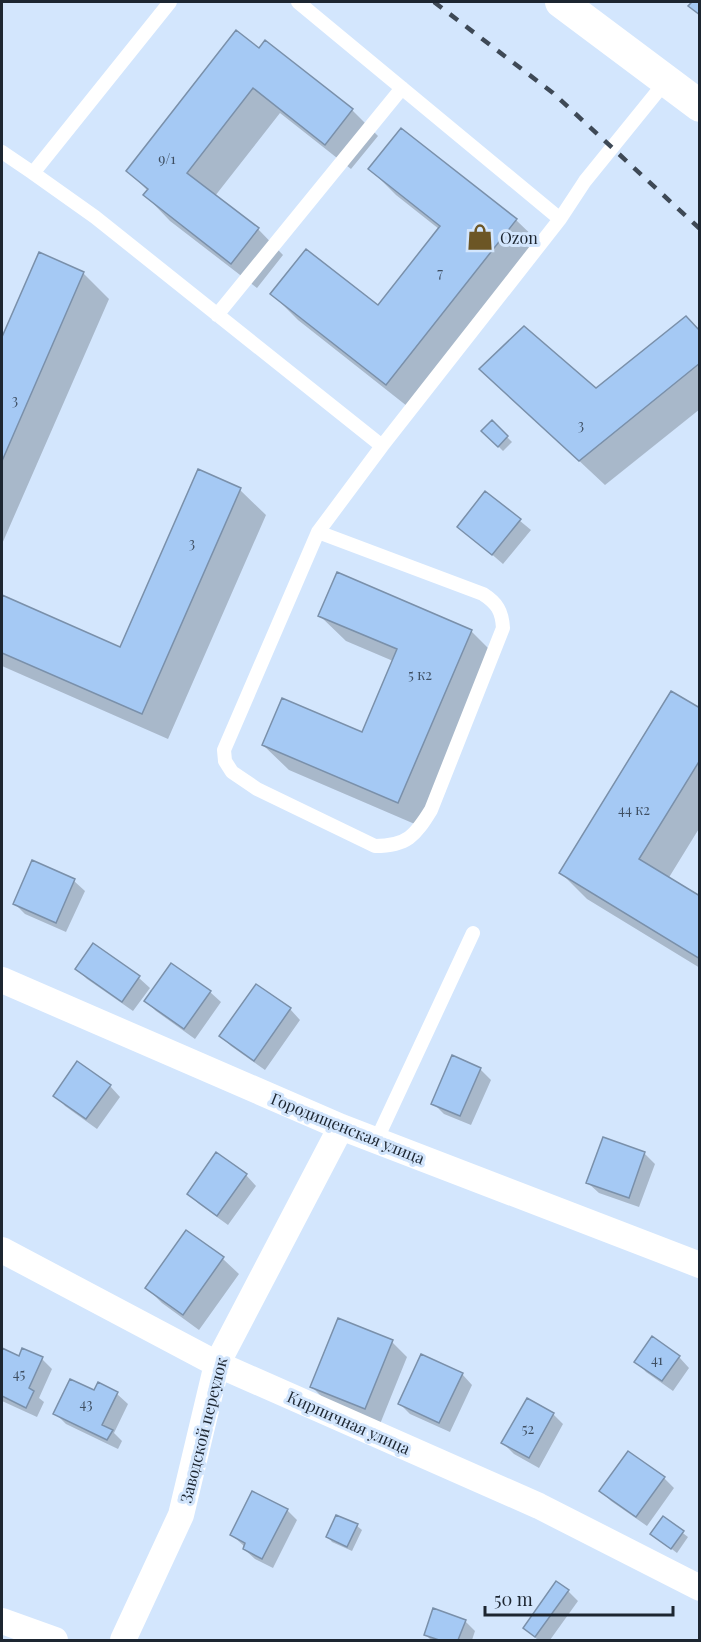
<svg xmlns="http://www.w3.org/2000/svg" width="701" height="1642" font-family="'Playfair Display',serif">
	<rect width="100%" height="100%" fill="#d3e6fd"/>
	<!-- shadow -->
	<path fill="#0003" d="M259,50L352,110L378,136L351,169L280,113L215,196L258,229L283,255L257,288L170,221L145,195L148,191L128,171Z
		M370,169L516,220L542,245L412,410L298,320L272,294L378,307L439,229L396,195Z
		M40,254L83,273L109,299L2,544V341Z
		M700,332V409L605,485L481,369L596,390Z
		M492,422L512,442L503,451L483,431Z
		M198,471L240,490L266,515L168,739L2,666V597L120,649Z
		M486,493L531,530L503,564L459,526Z
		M320,616L471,631L497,657L424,828L289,770L263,745L362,734L393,661L346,641Z
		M700,710V827L668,879L700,898V968L587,899L561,873Z
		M33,862L74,881L85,891L66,932L25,914L15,904Z
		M94,945L139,978L150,988L133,1011L87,979L77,969Z
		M172,965L210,992L221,1002L195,1039L156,1011L146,1001Z
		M290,1009L300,1020L265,1070L231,1046L221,1036Z
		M480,1069L491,1080L471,1125L444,1114L433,1103Z
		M110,1086L120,1097L97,1129L65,1106L55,1095Z
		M644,1153L655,1164L639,1207L599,1193L588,1183Z
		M246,1175L256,1186L228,1225L199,1204L189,1194Z
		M186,1232L223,1259L239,1274L199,1330L162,1303L147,1288Z
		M392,1342L407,1357L380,1424L327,1402L311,1386Z
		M2,1350L20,1358L42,1359L52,1369L39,1398L44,1402L37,1417L2,1401Z
		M679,1357L689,1368L673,1391L646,1372L636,1361Z
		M462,1374L472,1385L450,1432L410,1414L400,1404Z
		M94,1392L117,1394L128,1404L114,1433L122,1441L118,1449L66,1424L55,1413Z
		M553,1414L563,1424L539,1468L514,1454L503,1443Z
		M664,1478L674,1488L647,1526L611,1501L601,1491Z
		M287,1510L297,1520L273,1568L255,1559L244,1549L245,1547L232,1535Z
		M663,1518L688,1537L677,1553L652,1534Z
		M357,1526L362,1530L352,1551L332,1542L328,1537Z
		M568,1591L578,1601L550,1640H538L524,1628Z
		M465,1621L475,1631L472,1640H431L425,1634Z"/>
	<!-- building -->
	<path fill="#a5c9f4" stroke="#7a90aa" stroke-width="1.5" d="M692,2H700V15L688,6Z
		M236,30L259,48L265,40L353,109L325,145L253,88L187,173L259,228L231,264L143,195L148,189L126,171Z
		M401,128L517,219L386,385L270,294L306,249L378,305L440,226L368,169Z
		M39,252L84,272L2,461V337Z
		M686,316L700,331V363L579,461L479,369L524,326L596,388Z
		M492,420L508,436L498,447L481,431Z
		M198,469L241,488L142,714L2,653V595L120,647Z
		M485,491L521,519L492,555L457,527Z
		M337,572L472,630L398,803L262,745L282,698L362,732L397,649L318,616Z
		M671,691L700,708V760L639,859L700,896V959L559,873Z
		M32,860L75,879L56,923L13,904Z
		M93,943L140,976L122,1002L75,969Z
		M171,963L211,991L184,1029L144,1001Z
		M256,984L291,1008L254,1061L219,1036Z
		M452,1055L481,1068L460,1116L431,1104Z
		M77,1061L111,1085L86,1119L53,1096Z
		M603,1137L645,1152L629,1198L586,1183Z
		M216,1152L247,1174L217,1216L187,1194Z
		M186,1230L224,1257L183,1315L145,1288Z
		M338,1318L393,1340L365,1409L310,1387Z
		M652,1336L680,1356L662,1381L634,1362Z
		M2,1348L19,1356L22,1348L43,1357L29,1388L34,1391L26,1408L2,1396Z
		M421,1354L463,1373L439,1423L398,1404Z
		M70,1379L94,1390L98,1382L118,1392L102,1425L113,1430L107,1440L53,1414Z
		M527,1398L554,1413L529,1458L501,1443Z
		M628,1451L665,1477L636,1517L599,1491Z
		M252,1491L288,1509L262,1559L243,1549L245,1543L230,1535Z
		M336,1515L358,1524L347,1547L326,1537Z
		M663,1516L684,1531L671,1549L650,1534Z
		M556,1581L569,1590L535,1637L523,1628Z
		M433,1608L466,1620L458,1640H439L424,1635Z"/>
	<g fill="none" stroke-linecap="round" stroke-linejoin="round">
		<!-- service -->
		<path stroke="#fff" stroke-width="14" d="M170,2L33,173L95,217L382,446
			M298,2L560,219
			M2,152L33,173
			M217,315L402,88
			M318,532L224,750L225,761L232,772L257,789L375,846C407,846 415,836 431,810L503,628C502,611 497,603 483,594L318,532L382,446L560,219L585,181L666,81
			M376,1141L473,933"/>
		<!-- minor -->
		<path stroke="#fff" stroke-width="26" d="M2,980L341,1127L700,1265
			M2,1250L217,1364L539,1506L700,1588
			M2,1621L55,1640
			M123,1640L181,1515L217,1364L341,1127"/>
		<!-- tertiary -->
		<path stroke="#fff" stroke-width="32" d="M561,2L700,106"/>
		<!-- rail -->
		<path stroke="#3e4956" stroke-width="4.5" stroke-dasharray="10 10" stroke-linecap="butt" d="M434,2L553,93L700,229"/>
	</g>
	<!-- icons -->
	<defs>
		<symbol id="shop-bare" viewBox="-9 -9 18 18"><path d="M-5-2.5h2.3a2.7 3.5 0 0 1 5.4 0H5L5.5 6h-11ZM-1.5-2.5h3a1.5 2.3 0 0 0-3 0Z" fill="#6c5625" stroke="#d3e6fd" stroke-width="2.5" paint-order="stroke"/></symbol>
	</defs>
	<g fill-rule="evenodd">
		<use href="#shop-bare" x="461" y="218" width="38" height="38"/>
	</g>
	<g text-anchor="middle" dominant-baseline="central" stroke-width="6" stroke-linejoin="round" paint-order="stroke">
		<!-- number labels -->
		<g font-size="14" fill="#3f4f62">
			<text x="167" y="158">9/1</text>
			<text x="440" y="272">7</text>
			<text x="15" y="399">3</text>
			<text x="581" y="424">3</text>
			<text x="192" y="542">3</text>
			<text x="420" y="674">5 к2</text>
			<text x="634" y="809">44 к2</text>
			<text x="657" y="1359">41</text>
			<text x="19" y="1373">45</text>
			<text x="86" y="1403">43</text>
			<text x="528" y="1428">52</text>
		</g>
		<!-- poi labels -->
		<g font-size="16" fill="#1d2631" stroke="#d3e6fd" text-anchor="start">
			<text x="500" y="237">Ozon</text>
		</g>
		<!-- street labels -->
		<g font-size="16" fill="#1d2631" stroke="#d3e6fd">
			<text transform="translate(348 1128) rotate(22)">Городищенская улица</text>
			<text transform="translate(349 1422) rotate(24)">Кирпичная улица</text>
			<text transform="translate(203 1430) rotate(-76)">Заводской переулок</text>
		</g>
	</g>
	<!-- border -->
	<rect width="701" height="1642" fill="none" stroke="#1d2631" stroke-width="6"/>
	<!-- scale -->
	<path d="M485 1606v9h188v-9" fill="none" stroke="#1d2631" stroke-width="3"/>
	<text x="494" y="1606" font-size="18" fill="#1d2631" stroke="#d3e6fd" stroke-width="4.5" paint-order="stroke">50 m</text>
</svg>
